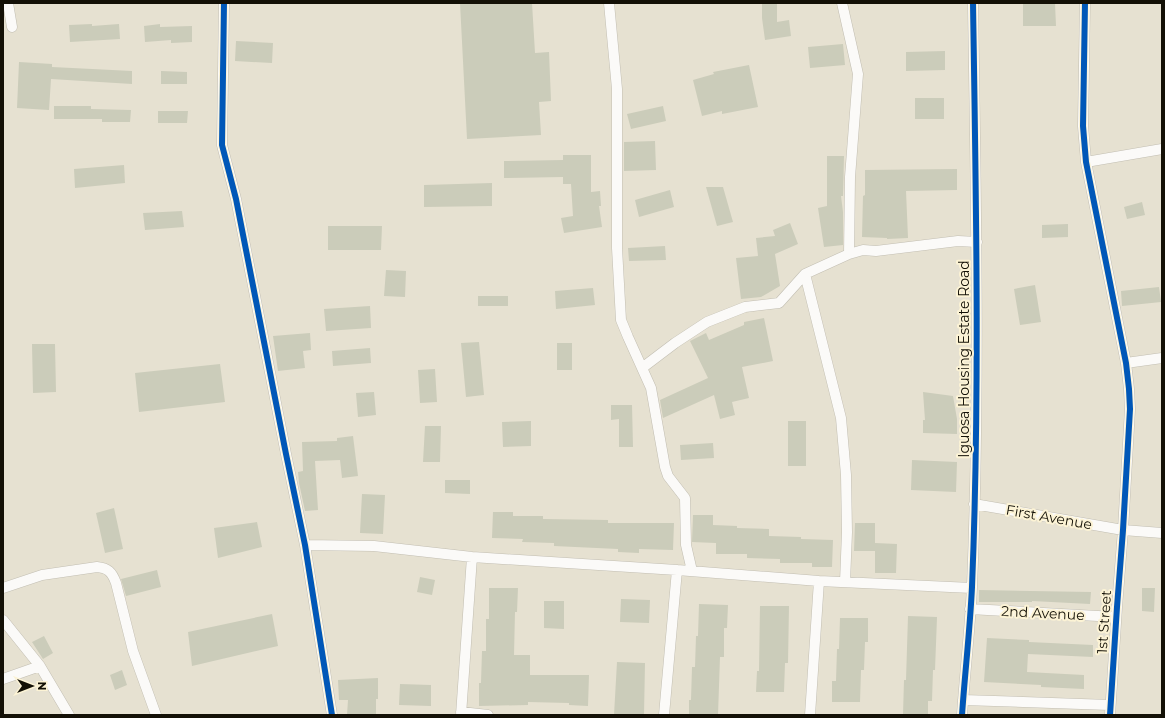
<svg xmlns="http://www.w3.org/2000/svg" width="1165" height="718" font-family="Montserrat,sans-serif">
	<rect width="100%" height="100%" fill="#e6e1d1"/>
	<!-- building -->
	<path fill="#cbccba" d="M460,3H532L535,53L549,52L551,101L539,102L541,135L467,139Z
		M762,3H777V22L789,20L791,36L765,40L762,18Z
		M1023,3H1055L1056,26H1023Z
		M92,24V26L119,24L120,39L70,42L69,25Z
		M160,24V27L192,26V42L171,43V40L145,42L144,26Z
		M236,41L273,43L272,63L235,61Z
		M843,44L845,65L810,68L808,47Z
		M945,51V70L906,71V52Z
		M19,62L52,64V67L132,71V84L51,79L49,110L17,108Z
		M749,65L758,107L722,114V111L702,116L693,80L714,74L713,72Z
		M161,71L187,72V84H161Z
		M915,98H944V119H915Z
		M54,106H91V109L131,110L130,122H102V119H54Z
		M663,106L666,121L631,129L627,114Z
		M158,111H188L187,123H158Z
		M655,141L656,170L624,171V142Z
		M563,155H591V192L600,191L601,206H599L602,227L564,233L561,218L573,216L571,184H563V177L504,178V161L563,160Z
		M827,156H844L843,196H841L843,212V245L824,247L818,208L827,206Z
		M124,165L125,183L75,188L74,169Z
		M957,169V190L906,191L908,238L887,239V238L862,237L863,196L865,195V170Z
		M492,183V206L424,207V185Z
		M706,187H723L733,222L717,226Z
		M670,190L674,207L639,217L635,200Z
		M1142,202L1145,215L1127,219L1124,207Z
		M182,211L184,227L145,230L143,213Z
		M790,223L798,244L775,254L780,286L761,297L741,299L736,258L758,256L756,238L775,236L773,230Z
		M1068,224V237L1042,238V225Z
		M328,226H382L381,250H328Z
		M665,246L666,260L629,261L628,248Z
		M386,270L406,271L405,297L384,296Z
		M1035,285L1041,322L1020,325L1014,289Z
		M1159,287L1161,302L1122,306L1121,291Z
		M593,288L595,305L556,309L555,291Z
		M478,296H508V306H478Z
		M370,306L371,328L326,331L324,309Z
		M764,318L773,361L742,367L749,398L732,402L735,415L720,419L714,395L663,418L660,400L708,378L690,341L706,333L709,340L744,325V322Z
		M310,333L311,350L303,351L305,368L278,371L273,336Z
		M479,342L484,395L466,397L461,343Z
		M557,343H572V370H557Z
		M32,344H55L56,392L33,393Z
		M370,348L371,363L333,366L332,351Z
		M220,364L225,402L139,412L135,373Z
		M435,369L437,402L420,403L418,370Z
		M374,392L376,415L358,417L356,393Z
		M923,392L953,396L957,419V434L923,433V420H925Z
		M611,405H632L633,447H619V419L611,420Z
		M531,421V446L503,447L502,422Z
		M788,421H806V466H788Z
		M425,426H441L440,462H423Z
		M353,436L358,476L342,478L340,460L315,461L318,510L305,511L299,483L298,472L303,471L302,442L337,441V438Z
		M713,443L714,458L681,460L680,445Z
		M912,460L957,462L956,492L911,490Z
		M445,480H470V494L445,493Z
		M362,494L385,495L383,534L360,533Z
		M114,508L123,549L105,553L96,513Z
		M493,512H513V516H543V519L608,520V523H674L673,550L639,549V553L618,552V549L554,546V543L522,542L523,539L492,538Z
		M693,515H713V525L737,526V528L769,529V536L801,537V539L833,540L832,567H812V563H780V559L747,558V554H716V543L692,542Z
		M257,522L262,547L218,558L214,528Z
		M855,523H875V551H854Z
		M875,543L897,544L896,573H875Z
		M157,570L161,587L126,596L121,579Z
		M420,577L435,580L432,595L417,592Z
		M489,588H518L517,612H515L514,655H530V675H589L588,706L569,705V703L528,702V705L479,706V683H481L482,651H486V619H489Z
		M1142,588H1155L1154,612L1142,611Z
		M979,590L1091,592L1090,604L1032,601V602H979Z
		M621,599L650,600L649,623L620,622Z
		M544,601H564V629L544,628Z
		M699,604L728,605L727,628H724V657H720L718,715H689V700H691L692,667H695L696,636H698Z
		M760,606H789L788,663H785L784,692H756L757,671H759Z
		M272,614L278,646L192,666L188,632Z
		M908,616L937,617L935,670H933L932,701H928V715H903L904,680H906Z
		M840,618H868V642H865L864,670H861L860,702H832V681H836L837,649H839Z
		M44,636L53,653L43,659L32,642Z
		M987,638L1029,640V642L1093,645V657L1028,654L1027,672L1084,675V689L1041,687V685L984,682Z
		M617,662L645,663L644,715H614Z
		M122,670L127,685L115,690L110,675Z
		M378,678V699H376V715H347L348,700H339L338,680Z
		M400,684L431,685V706L399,705Z"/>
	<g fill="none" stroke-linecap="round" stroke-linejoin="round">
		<defs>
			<path id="street" d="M8,3L12,27
				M224,3L222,145L236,199L286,454L305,545L332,715
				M609,3L617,89V248L621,320L628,337L651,388L665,467L668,476L685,498L686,545L692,571
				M842,3L858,74L850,177L849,254
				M1085,3L1083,126L1086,162L1126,363L1129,389L1130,409L1123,530L1117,607L1110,715
				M1086,162L1162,149
				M805,274L841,418L846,475L847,532L845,582
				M1126,363L1162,358
				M642,368L675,343L707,322L745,307L779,303L805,274L849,254L863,250L876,251L958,241L977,242
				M974,504L1123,530L1162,533
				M305,545L374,546L472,557L677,570L819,581L972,588
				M3,588L42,575L97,567C108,568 112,572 116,583L133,651L156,715
				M970,609L1116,617
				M3,620L40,666L69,715
				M3,679L40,666
				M963,700L1110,705
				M461,712L488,715
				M461,715L472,557
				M664,715L677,570
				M810,715L819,581
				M962,715C965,672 970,629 972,587C980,392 976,197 973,3"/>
		</defs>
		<!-- street casing -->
		<use href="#street" stroke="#c2beb2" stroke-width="11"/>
		<!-- street -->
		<use href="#street" stroke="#fbfaf8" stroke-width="10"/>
		<defs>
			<path id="cycleway" d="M224,3L222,145L236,199L286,454L305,545L332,715
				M1085,3L1083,126L1086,162L1126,363L1129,389L1130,409L1123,530L1117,607L1110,715
				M962,715C965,672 970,629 972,587C980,392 976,197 973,3"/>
		</defs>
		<!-- cycleway casing -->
		<use href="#cycleway" stroke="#fcf3d5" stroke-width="8"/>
		<!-- cycleway -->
		<use href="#cycleway" stroke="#0057b8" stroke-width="6"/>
	</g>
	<g text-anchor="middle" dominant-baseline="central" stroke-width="4" stroke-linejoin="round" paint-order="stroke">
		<!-- street labels -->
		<g font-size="14" fill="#131006" stroke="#fcf3d5">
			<text transform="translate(964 359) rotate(-90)">Iguosa Housing Estate Road</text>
			<text transform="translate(1049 517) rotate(10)">First Avenue</text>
			<text transform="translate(1043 613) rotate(3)">2nd Avenue</text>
			<text transform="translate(1104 622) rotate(-86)">1st Street</text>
		</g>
	</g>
	<!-- border -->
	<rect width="1165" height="718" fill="none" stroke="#131006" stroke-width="8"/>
	<!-- north arrow -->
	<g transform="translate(32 686) rotate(90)" stroke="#fcf3d5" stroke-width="3" paint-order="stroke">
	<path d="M0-3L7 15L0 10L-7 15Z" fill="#131006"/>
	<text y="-6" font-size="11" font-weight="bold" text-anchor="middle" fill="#131006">N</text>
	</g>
</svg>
